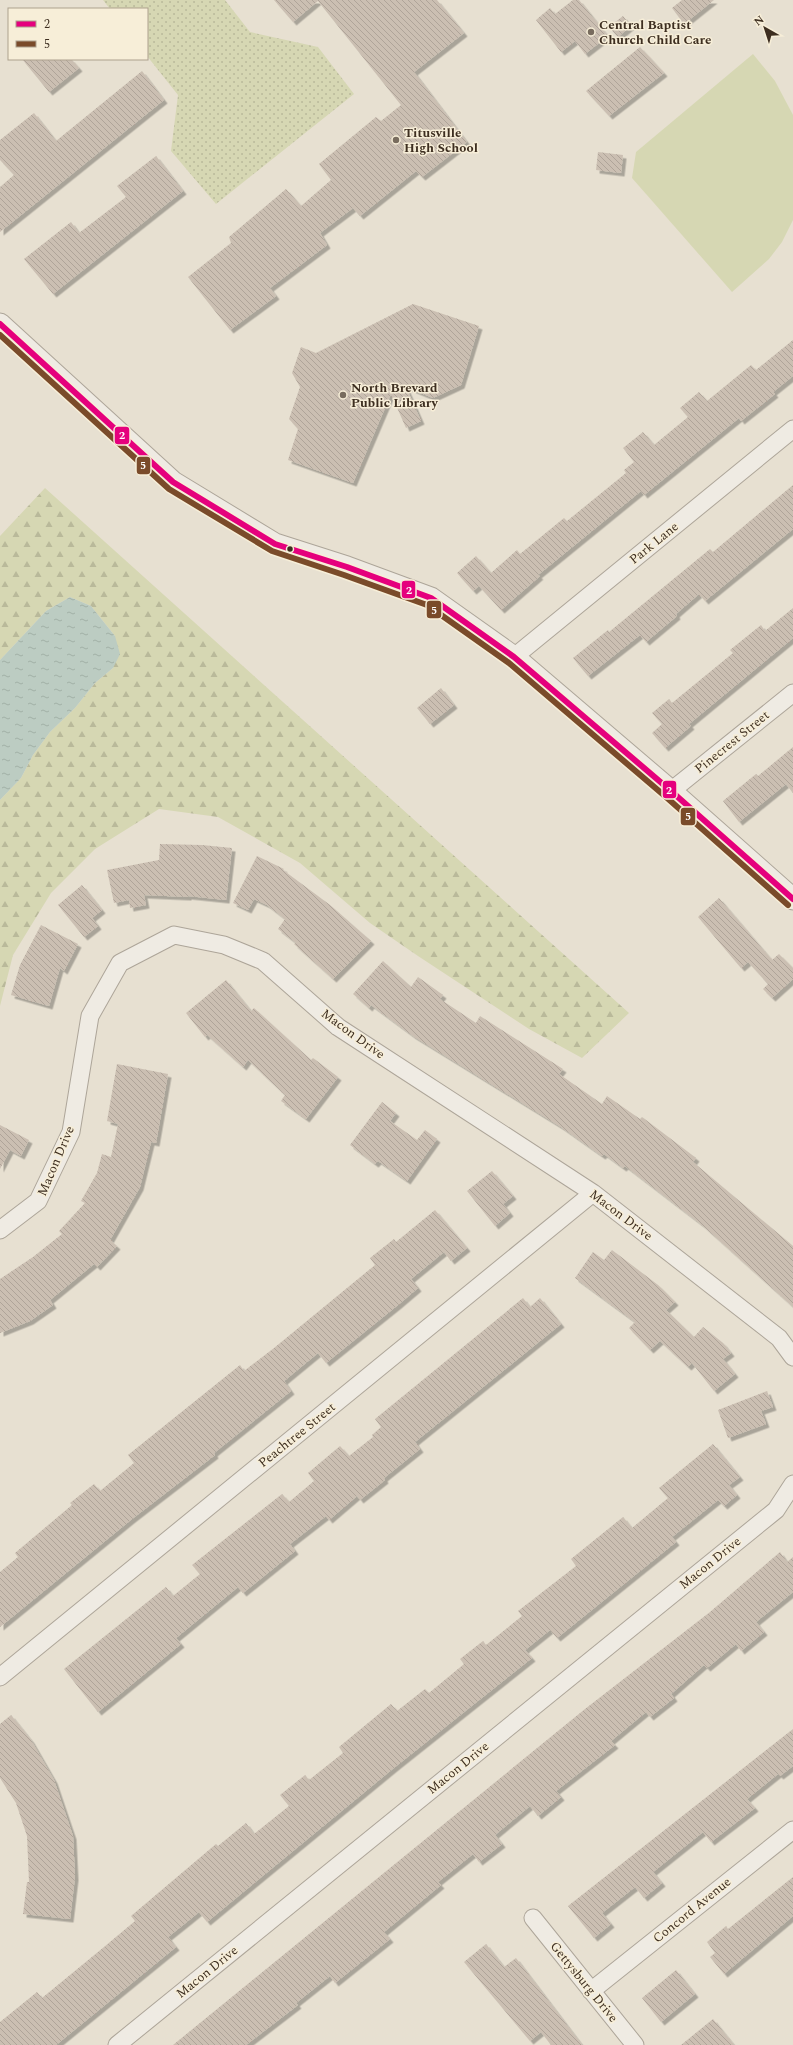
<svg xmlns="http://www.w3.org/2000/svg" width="793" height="2045" font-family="Spectral,serif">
	<defs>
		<pattern id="grass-dots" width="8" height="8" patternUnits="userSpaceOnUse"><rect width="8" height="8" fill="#d6d7b3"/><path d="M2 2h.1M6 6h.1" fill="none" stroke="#b9b99a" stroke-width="1.8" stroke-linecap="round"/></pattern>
		<pattern id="forest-firs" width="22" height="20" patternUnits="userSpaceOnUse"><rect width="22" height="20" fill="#d6d7b3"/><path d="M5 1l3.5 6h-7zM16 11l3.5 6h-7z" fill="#b9b99a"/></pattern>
		<pattern id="water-ripples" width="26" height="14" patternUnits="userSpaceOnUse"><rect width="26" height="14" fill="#bcccc2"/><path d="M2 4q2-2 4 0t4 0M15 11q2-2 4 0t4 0" fill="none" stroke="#a2b0a6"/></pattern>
		<pattern id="building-back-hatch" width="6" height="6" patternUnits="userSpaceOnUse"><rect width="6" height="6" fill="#cbbfb2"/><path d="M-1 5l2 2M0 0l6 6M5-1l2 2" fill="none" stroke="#afa499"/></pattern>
		<filter id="shadow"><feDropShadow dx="3.5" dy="3.5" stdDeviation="0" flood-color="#0004"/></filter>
	</defs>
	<rect width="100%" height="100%" fill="#e7e0d1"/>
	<!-- grass -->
	<path fill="url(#grass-dots)" d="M103,0H225L250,32L318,47L354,94L216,204L171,151L178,95L147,56V9H110Z"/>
	<!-- forest -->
	<path fill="url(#forest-firs)" d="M45,488L629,1013L582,1058L529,1029L418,956L370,923L300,863L218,817L159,809L95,849L51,893L13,955L0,1006V800L21,778L33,755L50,732L75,708L95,683L113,668L115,636L91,606L70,597L46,611L0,660V536Z"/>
	<!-- pitch -->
	<path fill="#d6d7b3" d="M753,54L775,81L793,115V220L782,242L769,259L732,292L632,178L636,152Z"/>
	<!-- water -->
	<path fill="url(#water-ripples)" d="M70,597L91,606L115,636L120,654L113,668L95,683L75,708L50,732L33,755L21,778L0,800V660L46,611Z"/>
	<!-- building -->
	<path fill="url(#building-back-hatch)" filter="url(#shadow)" d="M274,0H437L464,33L414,72L467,142L422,177L416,171L360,216L353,208L320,233L327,245L270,288L276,296L230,330L188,277L231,243L229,237L286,189L301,206L331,180L319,164L376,117L381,121L401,105L318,1L293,22Z
		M573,0H579L608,36L585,54L575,41L561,52L536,20L550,8L555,14Z
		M682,0H714L684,24L672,8Z
		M623,16L631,26L618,37L609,27Z
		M640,47L664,73L609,116L586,91Z
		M22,59H71L79,68L49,92Z
		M142,71L164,100L0,232V187L14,175L0,160V140L34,113L56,141Z
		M598,152L623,155L621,173L596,170Z
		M156,156L183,191L53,294L24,259L71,222L79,233L126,197L117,186Z
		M413,304L479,326L461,385L433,398L406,387L421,421L406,428L391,394L353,483L288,460L298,429L289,419L300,387L292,373L301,347L316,353Z
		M793,340V376L773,392L775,394L741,421L739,418L644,495L641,491L538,575L540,576L501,610L479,586L473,591L457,573L476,556L491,573L517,550L520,554L564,518L567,521L626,473L624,470L634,462L623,448L643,432L654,445L688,417L680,408L699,392L707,401L751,365L756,370Z
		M793,485V529L705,601L699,594L676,614L677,616L646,642L640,635L588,676L573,658L608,630L609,632L710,549L713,552Z
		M793,608V638L689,724L691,726L665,748L652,733L662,724L652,713L669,699L672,703L733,653L730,650L761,625L765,631Z
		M441,688L454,705L430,724L417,708Z
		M793,747V793L786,784L739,822L723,801L756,774L758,776Z
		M160,844L202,845L232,848L226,900L188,896V897L144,895L146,905L130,908L129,900L114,903L107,870L159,860Z
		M257,856L284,869L283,870L330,905L371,941L333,979L294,944L296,943L278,929L285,919L267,905L254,899L248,910L233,903Z
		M82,885L102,910L92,918L98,926L84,937L58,905Z
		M719,898L772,960L779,954L793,968V979L772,998L763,989L768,984L748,962L741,968L698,917Z
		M41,925L78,944L64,971L60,968L49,1006L11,995L20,965Z
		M383,961L411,987L418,977L443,995L440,999L476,1023L480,1016L563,1069L559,1074L602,1104L607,1096L640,1119L642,1117L696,1158L693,1162L793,1246V1307L702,1225L625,1166L623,1168L604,1154L602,1156L561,1127L413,1036L371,1005L369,1008L353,994Z
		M226,980L251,1011L254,1008L311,1060L313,1058L338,1077L306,1119L281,1101L285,1095L248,1060L243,1067L207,1035L205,1037L186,1013Z
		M117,1064L168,1074L156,1143L151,1142L140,1187L110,1240L117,1246L97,1267L94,1264L50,1300L53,1305L30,1321L0,1333V1279L33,1257L62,1234L59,1231L85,1203L81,1201L97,1173L102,1154L111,1157L118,1124L107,1121Z
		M382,1102L396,1113L390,1121L417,1140L425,1130L437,1139L407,1181L378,1161L375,1164L350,1145Z
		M0,1125L29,1140L21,1156L10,1150L0,1169Z
		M492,1171L513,1196L503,1204L510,1213L495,1226L467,1191Z
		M435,1210L467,1248L451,1261L444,1252L411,1279L418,1288L398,1305L326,1363L318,1353L284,1381L291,1391L214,1453L215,1455L132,1519L0,1627V1572L18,1557L15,1553L72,1505L70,1503L94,1484L100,1491L134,1463L128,1455L240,1365L244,1371L274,1348L375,1265L370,1258L394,1239L396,1242Z
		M612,1250L658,1285L675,1302L666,1310L694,1337L703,1327L723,1343L731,1353L723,1359L735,1374L714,1391L692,1363L688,1367L660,1341L650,1350L629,1328L635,1322L575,1278L593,1252L604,1260Z
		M523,1298L530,1307L540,1298L561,1324L415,1442L420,1449L384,1478L385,1480L360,1500L357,1496L329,1520L326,1516L290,1544L295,1551L243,1593L238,1587L176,1638L181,1644L98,1712L64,1669L166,1587L173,1596L200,1574L192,1565L282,1494L289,1502L314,1481L308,1473L340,1446L349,1456L373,1437L372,1435L381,1427L375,1419Z
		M767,1391L773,1407L761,1411L766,1424L728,1438L718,1410Z
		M713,1444L740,1477L729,1485L737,1495L724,1506L718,1500L672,1537L676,1542L557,1638L550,1630L525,1650L532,1658L395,1767L207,1922L199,1912L188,1921L168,1937L176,1947L56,2045H0V2022L37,1992L42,1998L104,1947L135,1921L131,1916L216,1844L218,1846L246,1823L254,1834L289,1806L280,1795L305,1775L309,1780L343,1753L339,1747L391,1704L397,1711L425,1689L429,1693L464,1664L460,1659L483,1641L486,1645L522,1616L518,1611L576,1566L571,1559L623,1517L632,1528L668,1498L659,1488Z
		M780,1552L787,1562L793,1557V1592L756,1622L764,1632L741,1651L736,1644L707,1668L704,1665L671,1694L674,1698L650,1717L646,1712L611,1741L615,1745L556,1791L561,1797L538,1816L530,1806L495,1835L502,1844L479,1862L473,1854L438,1882L441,1885L384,1932L390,1939L335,1983L330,1976L296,2003L298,2005L246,2045H173L585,1709L710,1612Z
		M11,1715L31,1740L54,1780L73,1836L75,1877L70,1919L23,1914L27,1882H29L27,1836L16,1803L0,1778V1724Z
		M793,1729V1766L780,1776L778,1774L747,1799L755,1808L711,1842L703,1832L653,1872L662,1883L644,1898L635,1887L602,1913L611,1924L594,1938L568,1906Z
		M793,1877V1916L724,1974L710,1957L715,1953L707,1942L726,1926L728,1929Z
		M486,1944L504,1967L516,1958L582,2045H551L541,2032L530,2041L464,1962Z
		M676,1970L695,1994L661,2022L642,1998Z
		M713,2019L734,2045H681Z"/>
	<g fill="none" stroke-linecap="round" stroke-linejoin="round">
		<defs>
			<path id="minor" d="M514,657L793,429
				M671,791L793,693
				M0,1230L38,1201L71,1132L90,1016L120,963L174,935L224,945L263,961L338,1027L593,1193L779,1338L793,1357
				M0,1677L593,1193
				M533,1918L635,2045
				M591,1991L793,1830
				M117,2045L776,1510L793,1484"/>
			<path id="tertiary" d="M0,324L173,482L275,544L347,567L431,598L514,657L671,791L793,899"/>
		</defs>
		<!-- minor casing -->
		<use href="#minor" stroke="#ada599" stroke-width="19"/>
		<!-- tertiary casing -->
		<use href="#tertiary" stroke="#ada599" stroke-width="23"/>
		<!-- minor -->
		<use href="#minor" stroke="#efebe3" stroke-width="17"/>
		<!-- tertiary -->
		<use href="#tertiary" stroke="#efebe3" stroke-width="21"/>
		<defs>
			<path id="bus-1" d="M0,324L173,482L275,544L347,567L431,598L514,657L671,791L793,899"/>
			<path id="bus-2" d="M0,335L169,489L272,551L344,575L427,605L509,663L666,797L788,905"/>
		</defs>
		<!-- bus-1 casing -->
		<use href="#bus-1" stroke="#f7eed8" stroke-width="9"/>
		<!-- bus-2 casing -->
		<use href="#bus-2" stroke="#f7eed8" stroke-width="9"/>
		<!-- bus-1 -->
		<use href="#bus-1" stroke="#e5007d" stroke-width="6"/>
		<!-- bus-2 -->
		<use href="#bus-2" stroke="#7a4b2a" stroke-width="6"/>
	</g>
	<!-- markers -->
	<g fill="#786c5e" stroke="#f7eed8" stroke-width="1.5">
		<circle cx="591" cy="32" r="4"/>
		<circle cx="396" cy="140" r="4"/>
		<circle cx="343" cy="395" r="4"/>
	</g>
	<circle fill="#3d2e20" stroke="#f7eed8" stroke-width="1.5" cx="290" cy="549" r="3.5"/>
	<g text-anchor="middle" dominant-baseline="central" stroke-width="3" stroke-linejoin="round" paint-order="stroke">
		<!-- poi labels -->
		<g font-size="13" font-weight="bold" fill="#3d2e20" stroke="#f7eed8" text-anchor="start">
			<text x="599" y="25">Central Baptist<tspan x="599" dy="15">Church Child Care</tspan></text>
			<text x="404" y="133">Titusville<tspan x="404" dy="15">High School</tspan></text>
			<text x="351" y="388">North Brevard<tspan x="351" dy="15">Public Library</tspan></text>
		</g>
		<!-- street labels -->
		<g font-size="13" fill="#3d2e20" stroke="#f7eed8">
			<text transform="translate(654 543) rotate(-39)">Park Lane</text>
			<text transform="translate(732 742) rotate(-39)">Pinecrest Street</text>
			<text transform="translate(353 1034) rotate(36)">Macon Drive</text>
			<text transform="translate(56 1161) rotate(-67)">Macon Drive</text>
			<text transform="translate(621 1215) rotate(37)">Macon Drive</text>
			<text transform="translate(297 1435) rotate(-39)">Peachtree Street</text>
			<text transform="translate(710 1563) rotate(-39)">Macon Drive</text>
			<text transform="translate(458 1768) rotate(-39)">Macon Drive</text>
			<text transform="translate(692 1910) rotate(-39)">Concord Avenue</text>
			<text transform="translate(207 1972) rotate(-39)">Macon Drive</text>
			<text transform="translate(584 1982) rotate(51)">Gettysburg Drive</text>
		</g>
	</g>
	<g stroke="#f7eed8" stroke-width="1.5">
		<rect x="114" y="426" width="16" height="19" rx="4" fill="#e5007d"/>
		<rect x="136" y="456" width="15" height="19" rx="4" fill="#7a4b2a"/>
		<rect x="401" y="580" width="15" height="19" rx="4" fill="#e5007d"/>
		<rect x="426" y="600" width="16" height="19" rx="4" fill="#7a4b2a"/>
		<rect x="662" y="780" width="15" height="19" rx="4" fill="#e5007d"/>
		<rect x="680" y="807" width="16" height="19" rx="4" fill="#7a4b2a"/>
	</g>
	<g font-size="11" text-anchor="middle" font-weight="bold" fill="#fff">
		<text x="122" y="439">2</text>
		<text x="143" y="469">5</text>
		<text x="409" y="594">2</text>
		<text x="434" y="614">5</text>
		<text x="669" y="794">2</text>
		<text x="688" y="820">5</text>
	</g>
	<!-- legend -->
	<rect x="8" y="8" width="140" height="52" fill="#f7eed8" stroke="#ada18e"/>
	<rect x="16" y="21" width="20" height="6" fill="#e5007d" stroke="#ada18e"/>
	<text x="44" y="28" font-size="12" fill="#3d2e20">2</text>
	<rect x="16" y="41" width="20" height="6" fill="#7a4b2a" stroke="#ada18e"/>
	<text x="44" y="48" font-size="12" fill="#3d2e20">5</text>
	<!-- north arrow -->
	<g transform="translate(765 28) rotate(321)" stroke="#f7eed8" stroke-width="3" paint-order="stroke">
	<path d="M0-3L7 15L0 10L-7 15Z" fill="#3d2e20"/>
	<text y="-6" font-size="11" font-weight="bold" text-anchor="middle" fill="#3d2e20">N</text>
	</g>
</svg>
